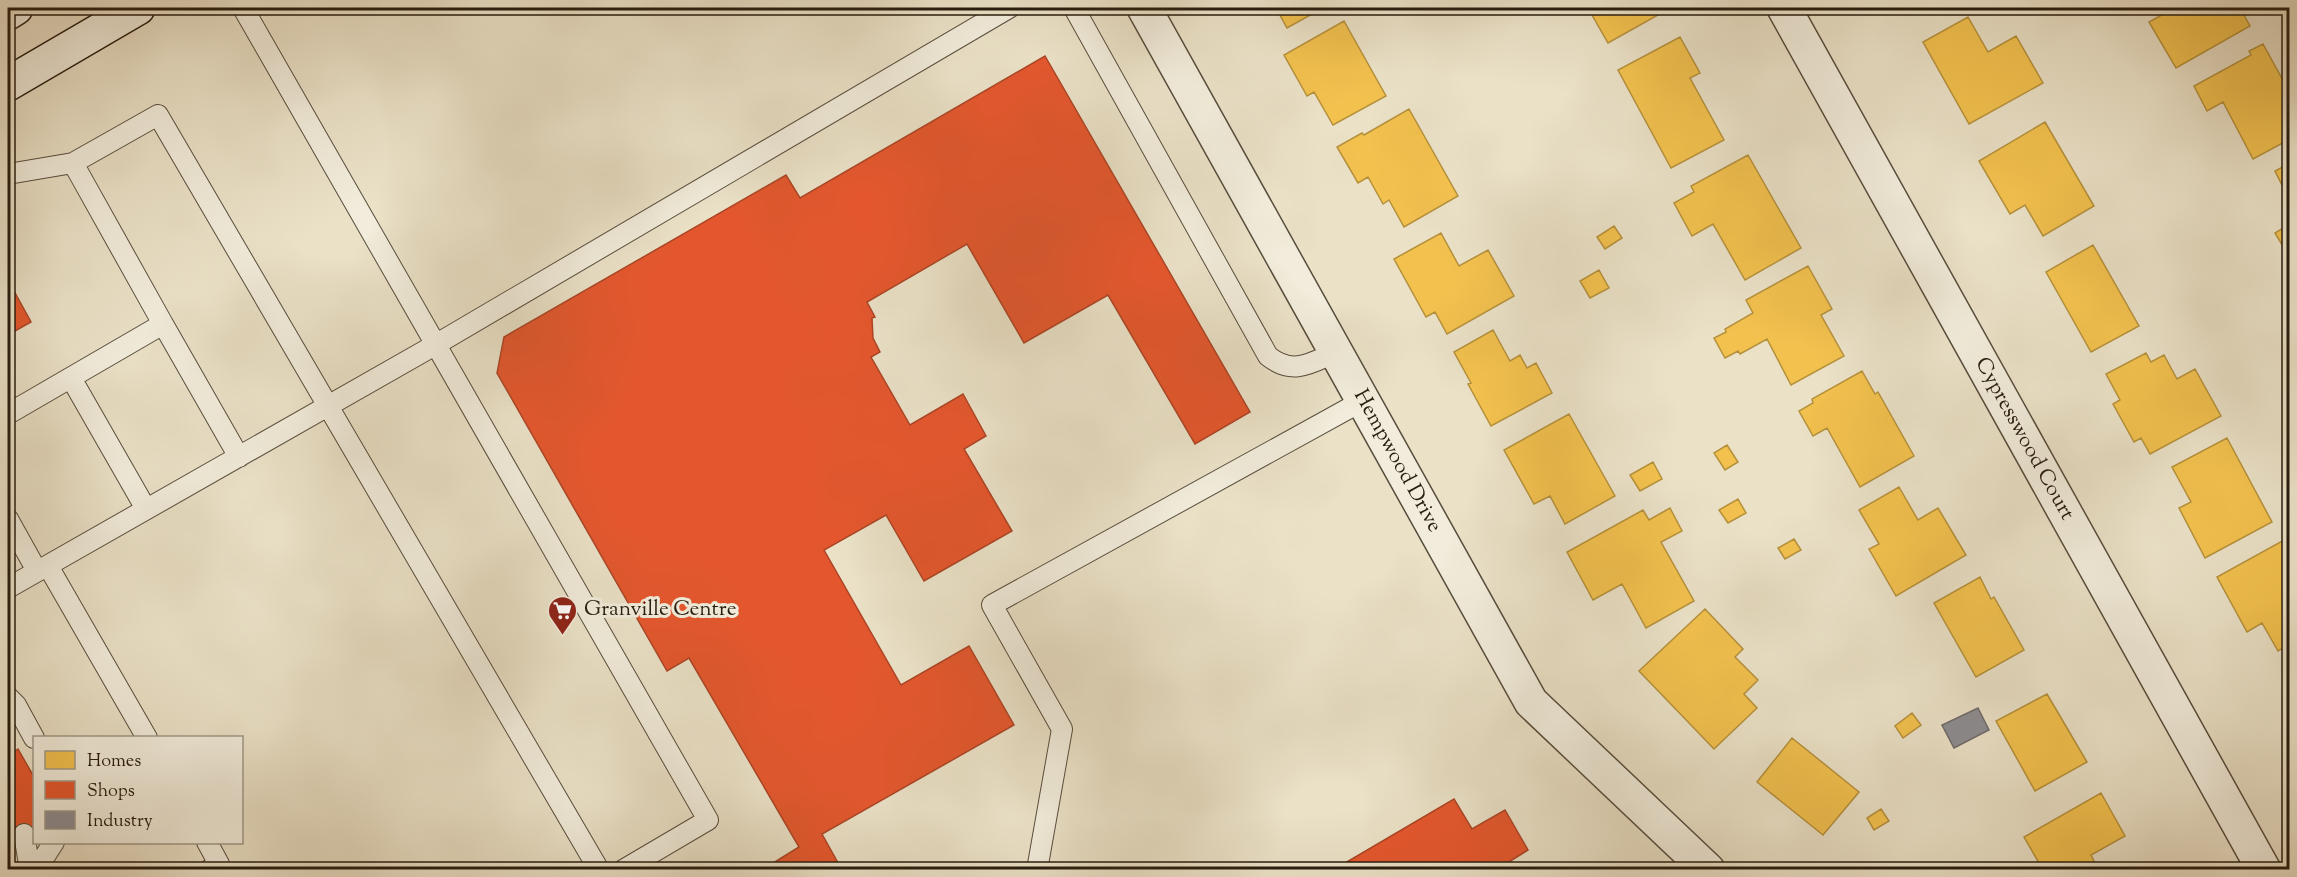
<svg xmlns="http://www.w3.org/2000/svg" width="2297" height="877" font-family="'Sorts Mill Goudy',serif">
	<rect width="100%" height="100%" fill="#eae1c7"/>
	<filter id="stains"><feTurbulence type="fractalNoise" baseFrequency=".00333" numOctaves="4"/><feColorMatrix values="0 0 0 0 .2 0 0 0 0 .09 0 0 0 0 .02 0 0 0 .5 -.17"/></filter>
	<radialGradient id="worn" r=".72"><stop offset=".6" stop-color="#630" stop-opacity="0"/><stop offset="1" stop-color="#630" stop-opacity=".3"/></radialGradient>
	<!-- homes -->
	<path fill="#f2c14e" stroke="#b5903b" stroke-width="1.5" d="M1276,8H1323L1287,28Z
		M1588,8H1654L1658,15L1608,43Z
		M2174,8H2240L2250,26L2176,68L2149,22Z
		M1968,17L1988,52L2016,36L2043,83L1969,124L1923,42Z
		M1344,21L1386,96L1333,125L1314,92L1307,96L1284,55Z
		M1680,37L1700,73L1690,78L1724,140L1671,168L1618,70Z
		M2263,44L2290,93L2284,97L2290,106V139L2253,159L2223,102L2207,111L2194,86L2251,55L2249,51Z
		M1409,109L1458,196L1404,227L1389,200L1383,204L1368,177L1358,183L1337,147L1362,133L1364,135Z
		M2045,122L2094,206L2043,236L2025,205L2010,214L1979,161Z
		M1748,155L1801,248L1745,280L1713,224L1692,236L1674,203L1694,192L1691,186Z
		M2290,163V201L2275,171Z
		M2290,224V258L2275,233Z
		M1614,226L1622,238L1605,249L1597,237Z
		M1441,233L1459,266L1488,250L1514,296L1447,334L1435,312L1426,317L1394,259Z
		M2093,245L2139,326L2091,352L2046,272Z
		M1808,266L1832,309L1821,315L1844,356L1791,385L1767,339L1740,354L1738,351L1725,358L1714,338L1726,332L1725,329L1753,313L1746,300Z
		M1599,270L1609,288L1590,298L1580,281Z
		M1493,330L1510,361L1520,355L1527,368L1536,363L1552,393L1491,426L1468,384L1471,383L1454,352Z
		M2146,353L2151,362L2164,355L2177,379L2195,369L2221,416L2150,454L2141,438L2134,442L2113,404L2120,400L2106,374Z
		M1862,371L1875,394L1878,392L1914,456L1860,487L1827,428L1813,436L1799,411L1813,403L1812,399Z
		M1569,414L1615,496L1565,524L1550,496L1534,504L1504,450Z
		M2227,438L2272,522L2205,558L2179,508L2191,502L2172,467Z
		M1727,445L1738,462L1725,470L1714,453Z
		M1653,462L1662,479L1640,491L1630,475Z
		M1899,487L1918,520L1938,508L1966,555L1896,596L1869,549L1879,544L1859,510Z
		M1738,499L1746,513L1728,523L1719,510Z
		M1670,508L1682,531L1661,542L1694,601L1646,628L1622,584L1593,600L1567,552L1643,510L1649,520Z
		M1794,539L1801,550L1785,559L1778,548Z
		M2284,540L2285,543L2290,540V644L2278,651L2262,623L2247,632L2217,577Z
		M1980,577L1991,599L1994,597L2024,650L1976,677L1934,603Z
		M1705,609L1743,649L1735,657L1758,680L1744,694L1757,708L1714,749L1639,671Z
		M2047,694L2087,762L2035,791L1996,721Z
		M1912,713L1921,725L1903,738L1895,726Z
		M1792,738L1859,792L1823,835L1757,782Z
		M2101,793L2125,836L2091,855L2094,861L2079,870H2043L2024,837Z
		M1881,809L1889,821L1874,830L1867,818Z"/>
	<!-- shops -->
	<path fill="#e4572e" stroke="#ab4525" stroke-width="1.5" d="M1045,56L1250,412L1195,444L1108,295L1024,343L967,244L867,302L875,317L872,318L873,338L880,352L871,357L910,425L963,394L986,436L964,449L1012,531L924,581L886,515L824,550L901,685L969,646L1014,725L822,834L842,870H762L799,847L689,658L667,671L497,373L504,337L786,175L800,198Z
		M8,280L31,322L8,335Z
		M18,749L34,777V828L8,844V756Z
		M1454,799L1472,829L1505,810L1528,850L1496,870H1349L1345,863Z"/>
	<!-- industry -->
	<path fill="#8d8d92" stroke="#6e6b6b" stroke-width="1.5" d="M1978,708L1989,730L1954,748L1942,725Z"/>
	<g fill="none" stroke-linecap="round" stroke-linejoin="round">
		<defs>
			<path id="lane" d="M243,8L708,820L623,870
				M1074,8L1268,356C1293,376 1311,363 1336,352
				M8,174L73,163
				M163,324L239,457
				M71,378L146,509
				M8,414L163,324L73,163L158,115L599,870
				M8,519L37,571
				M48,566L147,738
				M8,588L435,345L1009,8
				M8,697L16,705L34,738
				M24,834L30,870
				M207,842L219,864L209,870
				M36,870L54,842
				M1037,870L1062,729L992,605L1364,400"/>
			<path id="street" d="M1144,8L1531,702L1708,870
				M1784,8L2264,870"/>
			<path id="secondary" d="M8,13L16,8
				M8,84L138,8"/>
		</defs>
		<!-- lane casing -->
		<use href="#lane" stroke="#584d3d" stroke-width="22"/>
		<!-- street casing -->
		<use href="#street" stroke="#584d3d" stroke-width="36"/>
		<!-- secondary casing -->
		<use href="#secondary" stroke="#271c0f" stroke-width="36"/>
		<!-- lane -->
		<use href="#lane" stroke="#f1ecdb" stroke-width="20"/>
		<!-- street -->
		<use href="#street" stroke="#f1ecdb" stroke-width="33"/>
		<!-- secondary -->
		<use href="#secondary" stroke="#f1ecdb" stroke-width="33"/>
	</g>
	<!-- icons -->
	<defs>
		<symbol id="supermarket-pin" viewBox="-11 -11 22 30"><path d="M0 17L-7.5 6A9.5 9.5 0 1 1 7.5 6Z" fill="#8f2418" stroke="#f1ecdb"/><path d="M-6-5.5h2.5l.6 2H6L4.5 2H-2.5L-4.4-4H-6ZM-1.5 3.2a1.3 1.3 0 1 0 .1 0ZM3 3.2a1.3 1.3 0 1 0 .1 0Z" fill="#fff"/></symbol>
	</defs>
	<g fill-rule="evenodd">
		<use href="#supermarket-pin" x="546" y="594" width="33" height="45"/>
	</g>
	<g text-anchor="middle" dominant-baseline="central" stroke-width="6" stroke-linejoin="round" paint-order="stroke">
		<!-- street labels -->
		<g font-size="21" fill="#271c0f" stroke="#f1ecdb">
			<text transform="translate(2024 439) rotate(61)">Cypresswood Court</text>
			<text transform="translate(1397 461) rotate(61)">Hempwood Drive</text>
		</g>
		<!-- poi labels -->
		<g font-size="21" fill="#271c0f" stroke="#f1ecdb" text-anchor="start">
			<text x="584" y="610">Granville Centre</text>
		</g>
	</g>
	<!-- margin -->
	<rect width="2297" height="877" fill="none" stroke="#eae1c7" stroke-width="30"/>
	<rect x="9" y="9" width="2279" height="859" fill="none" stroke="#271c0f" stroke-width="3"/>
	<rect x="15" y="15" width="2267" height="847" fill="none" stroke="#271c0f" stroke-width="1.5"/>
	<!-- legend -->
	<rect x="33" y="736" width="210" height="108" fill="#f1ecdb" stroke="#a09989" stroke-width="1.5"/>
	<rect x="45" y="751" width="30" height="18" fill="#f2c14e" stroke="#a09989" stroke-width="1.5"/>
	<text x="87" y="766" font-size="18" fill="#271c0f">Homes</text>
	<rect x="45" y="781" width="30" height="18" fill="#e4572e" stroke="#a09989" stroke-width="1.5"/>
	<text x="87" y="796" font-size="18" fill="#271c0f">Shops</text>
	<rect x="45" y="811" width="30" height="18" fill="#8d8d92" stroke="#a09989" stroke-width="1.5"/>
	<text x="87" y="826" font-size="18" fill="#271c0f">Industry</text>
	<rect width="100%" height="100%" filter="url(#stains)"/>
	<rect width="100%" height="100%" fill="url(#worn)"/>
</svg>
